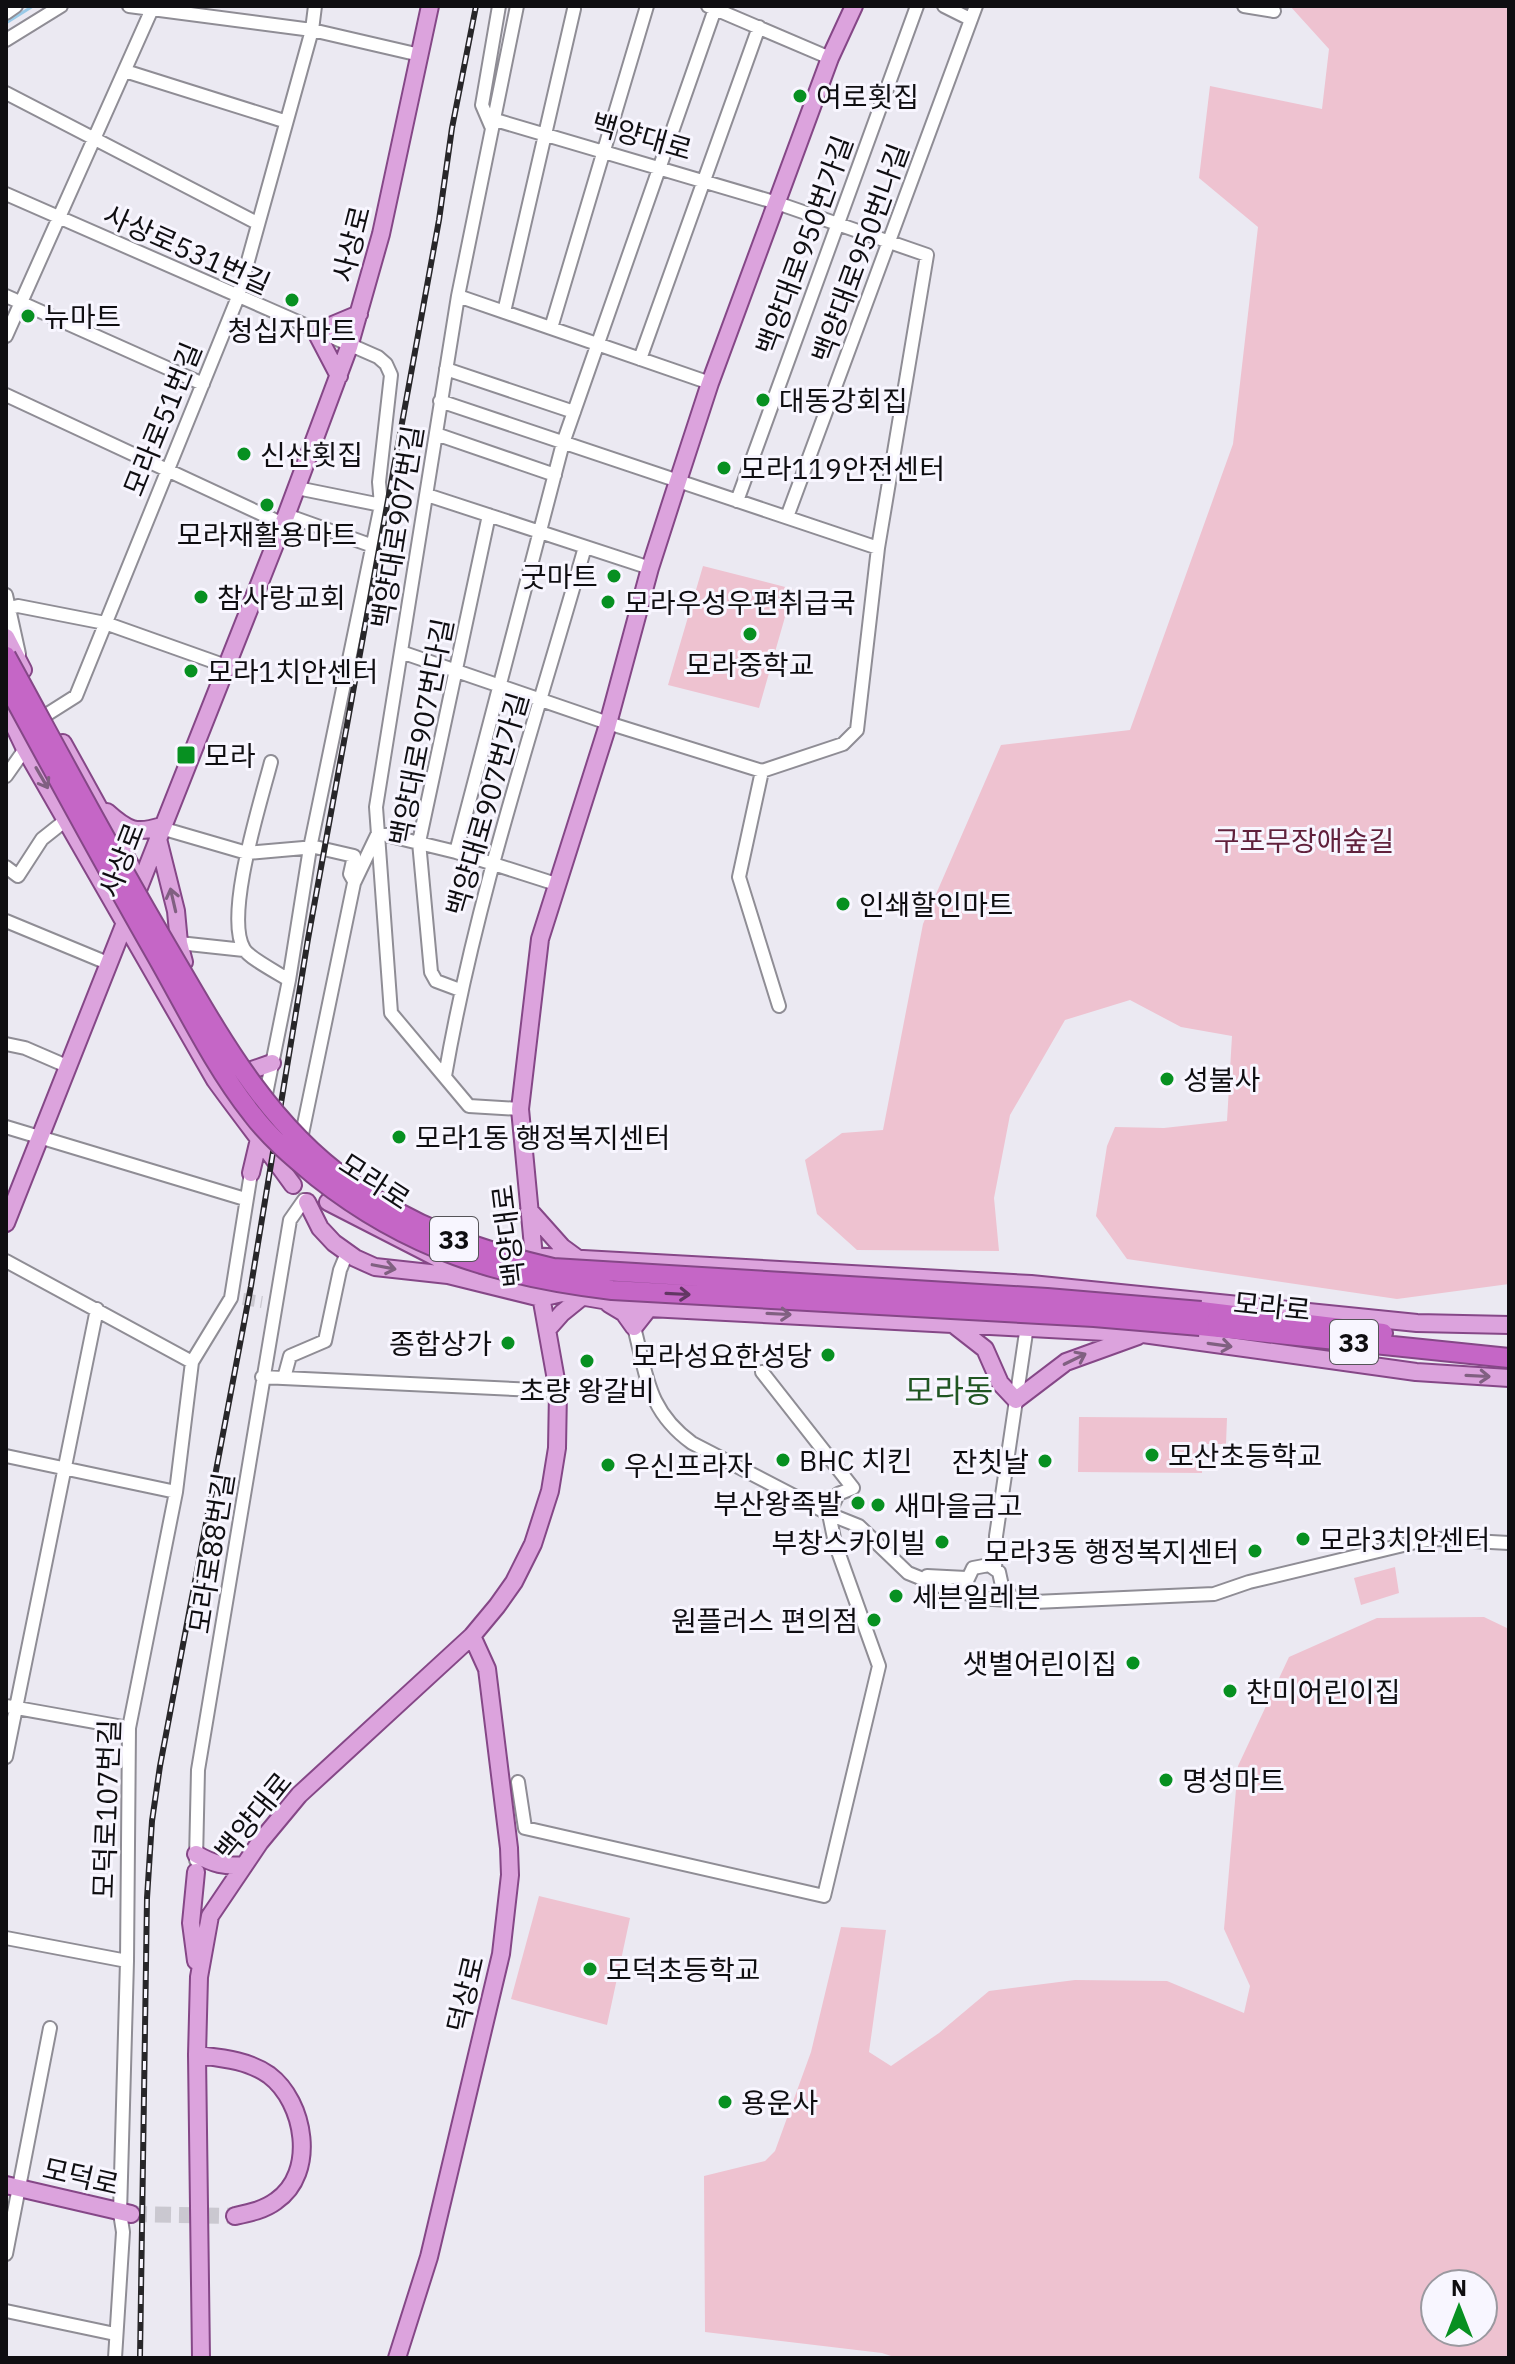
<svg xmlns="http://www.w3.org/2000/svg" width="1515" height="2364" font-family="'IBM Plex Sans','Noto Sans KR',sans-serif">
	<rect width="100%" height="100%" fill="#ebe9f2"/>
	<!-- green -->
	<path fill="#eec2d0" fill-rule="evenodd" d="M1290,6H1509V1284L1397,1299L1127,1259L1096,1216L1107,1146L1115,1127L1164,1128L1227,1121L1232,1036L1181,1027L1130,1000L1065,1020L1010,1115L994,1198L999,1251L857,1250L817,1214L805,1160L842,1133L883,1130L923,924L1001,745L1130,730L1233,444L1258,227L1199,178L1210,86L1322,109L1329,49Z
		M703,566L793,589L759,708L668,685Z
		M1079,1417L1227,1418L1226,1444H1202V1473L1078,1472Z
		M1395,1567L1399,1593L1361,1605L1354,1578Z
		M1484,1617L1509,1629V2358H897L882,2353L705,2332L704,2176L765,2161L775,2151L811,2052L841,1927L886,1930L869,2052L891,2066L939,2033L989,1991L1075,1980L1167,1981L1244,2013L1250,1986L1224,1929L1238,1766L1289,1657L1377,1618ZM1483,2284V2332H1435V2284Z
		M539,1896L630,1918L607,2025L511,1999Z"/>
	<g fill="none" stroke-linecap="round" stroke-linejoin="round">
		<!-- stream -->
		<path stroke="#99cae8" stroke-width="3" d="M6,23L33,6"/>
		<!-- minor-tunnel -->
		<path stroke="#cac8d0" stroke-width="12" stroke-dasharray="12 6" stroke-linecap="butt" d="M243,1299L262,1302"/>
		<!-- major-tunnel -->
		<path stroke="#cac8d0" stroke-width="16" stroke-dasharray="16 8" stroke-linecap="butt" d="M131,2214L235,2216"/>
		<defs>
			<path id="minor" d="M129,6L312,30L420,55
				M517,6L458,296L376,807L391,1013L469,1106L520,1109
				M708,6L830,58
				M944,6L970,19
				M1244,6L1274,11
				M6,13L16,6
				M6,40L61,6
				M125,71L284,121
				M6,93L257,223
				M491,126L482,105L499,6
				M6,194L378,357L386,364L391,375L379,482L381,505L310,848L289,980L265,1099
				M6,296L203,384
				M458,296L710,383
				M504,312L574,9
				M551,328L647,6
				M6,336L152,9
				M640,359L759,27
				M446,369L574,412
				M6,395L283,524
				M440,401L878,548
				M436,434L555,475
				M297,488L381,505
				M427,495L650,568
				M737,501L917,6
				M286,515L373,546
				M787,517L976,6
				M6,595L19,654
				M6,609L18,606L105,623L226,666
				M401,652L608,723L762,771L843,744L857,730L878,548L927,255L777,203L492,119
				M46,715L76,696L238,297L312,30L315,6
				M271,762C261,801 224,916 244,949C249,958 278,973 289,980
				M762,771L739,877L779,1006
				M6,776L25,749
				M161,828L247,853L315,847L354,856L350,874L354,881
				M456,852L563,443L715,9
				M6,867L18,876L42,839L66,820
				M6,921L110,964
				M179,943L244,950
				M460,990L436,981L431,972L419,842L489,515
				M6,1044L25,1048L69,1067
				M445,1076C476,896 535,723 585,547
				M6,1127L245,1199
				M301,1139L354,883L378,833L456,852L556,884
				M6,1261L192,1362L231,1298L251,1173
				M634,1327C647,1377 648,1411 692,1443L829,1514L859,1526L908,1573L945,1588L969,1594
				M262,1377L558,1391
				M284,1378L290,1356L325,1341L340,1270L347,1253
				M6,1456L176,1492
				M995,1569L996,1536L1028,1319
				M927,1576L966,1578
				M1002,1586L996,1597L982,1601L969,1594L966,1583L973,1568L989,1565L999,1572L1002,1586L1017,1602
				M993,1599L1034,1602L1214,1594L1249,1582L1420,1541L1436,1539L1509,1543
				M6,1706L129,1728
				M6,1757L97,1309
				M518,1782L525,1828L824,1896L879,1666L835,1543L829,1514L838,1494L853,1488L762,1372
				M196,1860L198,1770L290,1220L304,1200
				M6,1938L127,1961
				M6,2254L50,2028
				M6,2311L115,2334
				M115,2358L123,2232L120,2213L127,1961L129,1728L176,1492L192,1362"/>
			<path id="major" d="M339,376L316,332L359,314
				M6,637L23,670
				M6,709L25,749L215,1080C241,1116 268,1150 293,1185
				M63,743L131,866
				M107,812C128,831 136,834 162,826
				M158,839L176,911L179,943L184,962
				M246,1072L272,1063
				M251,1173L259,1139
				M307,1202L320,1228L334,1243L355,1258L375,1267L448,1275L541,1298L562,1293L649,1308L1143,1334L1416,1372L1509,1378
				M328,1202L447,1263L471,1271
				M529,1210L562,1247L577,1258
				M6,1223L283,524L349,347L381,234L430,6
				M529,1256L1031,1284L1417,1323L1509,1325
				M609,1304L624,1313L634,1327L649,1308
				M953,1324L985,1349L1000,1383L1016,1400L1066,1362L1138,1336
				M547,1330L562,1313L583,1296
				M196,1854C213,1864 225,1867 244,1865
				M196,1872L191,1923L196,1961
				M197,2055C221,2058 248,2060 269,2075C305,2102 317,2173 276,2201C264,2210 249,2213 235,2216
				M6,2185L131,2214
				M201,2358L197,2055L199,1977L210,1916L260,1842L299,1795L472,1636L497,1606L514,1582L533,1544L550,1491L557,1448L558,1391L534,1257L520,1109L540,939L606,731L650,568L678,481L710,383L830,58L854,6
				M397,2358L429,2257L501,1954L510,1875L509,1848L487,1669L472,1636"/>
			<path id="highway" d="M1201,1311L1383,1333
				M1200,1326L1509,1358"/>
		</defs>
		<!-- minor casing -->
		<use href="#minor" stroke="#8f8d95" stroke-width="16"/>
		<!-- major casing -->
		<use href="#major" stroke="#854787" stroke-width="20"/>
		<!-- highway casing -->
		<use href="#highway" stroke="#854787" stroke-width="22"/>
		<!-- minor -->
		<use href="#minor" stroke="#fff" stroke-width="12"/>
		<!-- major -->
		<use href="#major" stroke="#dca3dd" stroke-width="16"/>
		<!-- highway -->
		<use href="#highway" stroke="#c566c6" stroke-width="18"/>
		<defs>
			<path id="rail" d="M140,2358L147,1898L152,1821L160,1766L251,1286L308,939L439,220L452,128L476,6"/>
		</defs>
		<!-- rail casing -->
		<use href="#rail" stroke="#272629" stroke-width="6"/>
		<!-- rail -->
		<use href="#rail" stroke="#f8f6ff" stroke-width="3" stroke-dasharray="9" stroke-linecap="butt"/>
		<defs>
			<path id="highway-bridge" d="M6,656C59,753 111,852 168,948C218,1033 265,1122 348,1181C411,1227 477,1250 553,1268L1047,1298L1201,1311
				M6,683C55,773 104,864 155,953C186,1007 214,1066 252,1114C270,1138 294,1158 317,1177C408,1249 499,1277 612,1290L1094,1317L1200,1326"/>
		</defs>
		<!-- highway-bridge casing -->
		<use href="#highway-bridge" stroke="#854787" stroke-width="22" stroke-linecap="butt"/>
		<!-- highway-bridge -->
		<use href="#highway-bridge" stroke="#c566c6" stroke-width="18"/>
	</g>
	<!-- one-way arrows -->
	<defs><path id="oneway-shaft" d="M-6 0H5M1.5-3L5.5 0L1.5 3" fill="none" stroke-width="1.6" stroke-linecap="round" stroke-linejoin="round" transform="scale(2)"/></defs>
	<g stroke="#806081">
		<use href="#oneway-shaft" transform="translate(42 778) rotate(60)"/>
		<use href="#oneway-shaft" transform="translate(173 900) rotate(-103)"/>
		<use href="#oneway-shaft" transform="translate(384 1267) rotate(11)"/>
		<use href="#oneway-shaft" transform="translate(779 1314) rotate(3)"/>
		<use href="#oneway-shaft" transform="translate(1220 1345) rotate(8)"/>
		<use href="#oneway-shaft" transform="translate(1075 1359) rotate(-26)"/>
		<use href="#oneway-shaft" transform="translate(1478 1376) rotate(3)"/>
	</g>
	<use stroke="#613662" href="#oneway-shaft" transform="translate(678 1294) rotate(3)"/>
	<!-- markers -->
	<g fill="#079021" stroke="#f8f6ff" stroke-width="3">
		<circle cx="800" cy="96" r="8"/>
		<circle cx="292" cy="300" r="8"/>
		<circle cx="28" cy="316" r="8"/>
		<circle cx="763" cy="400" r="8"/>
		<circle cx="244" cy="454" r="8"/>
		<circle cx="724" cy="468" r="8"/>
		<circle cx="267" cy="505" r="8"/>
		<circle cx="614" cy="576" r="8"/>
		<circle cx="201" cy="597" r="8"/>
		<circle cx="608" cy="602" r="8"/>
		<circle cx="750" cy="634" r="8"/>
		<circle cx="191" cy="671" r="8"/>
		<rect x="176" y="745" width="20" height="20" rx="4"/>
		<circle cx="843" cy="904" r="8"/>
		<circle cx="1167" cy="1079" r="8"/>
		<circle cx="399" cy="1137" r="8"/>
		<circle cx="508" cy="1343" r="8"/>
		<circle cx="828" cy="1355" r="8"/>
		<circle cx="587" cy="1361" r="8"/>
		<circle cx="1152" cy="1455" r="8"/>
		<circle cx="783" cy="1460" r="8"/>
		<circle cx="1045" cy="1461" r="8"/>
		<circle cx="608" cy="1465" r="8"/>
		<circle cx="858" cy="1503" r="8"/>
		<circle cx="878" cy="1505" r="8"/>
		<circle cx="1303" cy="1539" r="8"/>
		<circle cx="942" cy="1542" r="8"/>
		<circle cx="1255" cy="1551" r="8"/>
		<circle cx="896" cy="1596" r="8"/>
		<circle cx="874" cy="1620" r="8"/>
		<circle cx="1133" cy="1663" r="8"/>
		<circle cx="1230" cy="1691" r="8"/>
		<circle cx="1166" cy="1780" r="8"/>
		<circle cx="590" cy="1969" r="8"/>
		<circle cx="725" cy="2102" r="8"/>
	</g>
	<g text-anchor="middle" dominant-baseline="central" stroke-width="6" stroke-linejoin="round" paint-order="stroke">
		<!-- shield labels -->
		<g fill="#f8f6ff" stroke="#555458" stroke-width="2">
			<rect x="430" y="1217" width="48" height="44" rx="6"/>
			<rect x="1330" y="1320" width="48" height="44" rx="6"/>
		</g>
		<g font-size="26" font-weight="bold" fill="#0f0e11">
			<text x="454" y="1239">33</text>
			<text x="1354" y="1342">33</text>
		</g>
		<!-- poi labels -->
		<g font-size="28" fill="#0f0e11" stroke="#f8f6ff" text-anchor="start">
			<text x="816" y="96">여로횟집</text>
			<text x="44" y="316">뉴마트</text>
			<text x="292" y="330" text-anchor="middle">청십자마트</text>
			<text x="779" y="400">대동강회집</text>
			<text x="260" y="454">신산횟집</text>
			<text x="740" y="468">모라119안전센터</text>
			<text x="267" y="534" text-anchor="middle">모라재활용마트</text>
			<text x="598" y="576" text-anchor="end">굿마트</text>
			<text x="217" y="597">참사랑교회</text>
			<text x="624" y="602">모라우성우편취급국</text>
			<text x="750" y="664" text-anchor="middle">모라중학교</text>
			<text x="207" y="671">모라1치안센터</text>
			<text x="204" y="755">모라</text>
			<text x="859" y="904">인쇄할인마트</text>
			<text x="1183" y="1079">성불사</text>
			<text x="415" y="1137">모라1동 행정복지센터</text>
			<text x="492" y="1343" text-anchor="end">종합상가</text>
			<text x="812" y="1355" text-anchor="end">모라성요한성당</text>
			<text x="587" y="1390" text-anchor="middle">초량 왕갈비</text>
			<text x="1168" y="1455">모산초등학교</text>
			<text x="799" y="1460">BHC 치킨</text>
			<text x="1029" y="1461" text-anchor="end">잔칫날</text>
			<text x="624" y="1465">우신프라자</text>
			<text x="842" y="1503" text-anchor="end">부산왕족발</text>
			<text x="894" y="1505">새마을금고</text>
			<text x="1319" y="1539">모라3치안센터</text>
			<text x="926" y="1542" text-anchor="end">부창스카이빌</text>
			<text x="1239" y="1551" text-anchor="end">모라3동 행정복지센터</text>
			<text x="912" y="1596">세븐일레븐</text>
			<text x="858" y="1620" text-anchor="end">원플러스 편의점</text>
			<text x="1117" y="1663" text-anchor="end">샛별어린이집</text>
			<text x="1246" y="1691">찬미어린이집</text>
			<text x="1182" y="1780">명성마트</text>
			<text x="606" y="1969">모덕초등학교</text>
			<text x="741" y="2102">용운사</text>
		</g>
		<!-- street labels -->
		<g font-size="28" fill="#0f0e11" stroke="#f8f6ff">
			<text transform="translate(642 136) rotate(16)">백양대로</text>
			<text transform="translate(351 244) rotate(-76)">사상로</text>
			<text transform="translate(804 245) rotate(-70)">백양대로950번가길</text>
			<text transform="translate(187 249) rotate(24)">사상로531번길</text>
			<text transform="translate(860 253) rotate(-70)">백양대로950번나길</text>
			<text transform="translate(162 419) rotate(-68)">모라로51번길</text>
			<text transform="translate(397 527) rotate(-81)">백양대로907번길</text>
			<text transform="translate(421 732) rotate(-79)">백양대로907번다길</text>
			<text transform="translate(487 804) rotate(-74)">백양대로907번가길</text>
			<text transform="translate(121 860) rotate(-69)">사상로</text>
			<text transform="translate(375 1181) rotate(33)">모라로</text>
			<text transform="translate(508 1236) rotate(-97)">백양대로</text>
			<text transform="translate(1272 1306) rotate(6)">모라로</text>
			<text transform="translate(211 1553) rotate(-81)">모라로88번길</text>
			<text transform="translate(106 1809) rotate(-88)">모덕로107번길</text>
			<text transform="translate(253 1816) rotate(-51)">백양대로</text>
			<text transform="translate(465 1994) rotate(-77)">덕상로</text>
			<text transform="translate(81 2176) rotate(13)">모덕로</text>
		</g>
		<!-- park labels -->
		<g font-size="28" fill="#61213c" stroke="#f8f6ff">
			<text x="1304" y="840">구포무장애숲길</text>
		</g>
		<!-- quarter labels -->
		<g font-size="32" fill="#205622" stroke="#f8f6ff">
			<text x="949" y="1390">모라동</text>
		</g>
	</g>
	<!-- border -->
	<rect width="1515" height="2364" fill="none" stroke="#0f0e11" stroke-width="16"/>
	<!-- north arrow -->
	<g transform="translate(1459 2308)"><circle r="38" fill="#f8f6ff" stroke="#9b99a0" stroke-width="2"/>
	<path d="M0-6L14 30L0 20L-14 30Z" fill="#079021"/>
	<text y="-12" font-size="22" font-weight="bold" text-anchor="middle" fill="#0f0e11">N</text>
	</g>
</svg>
